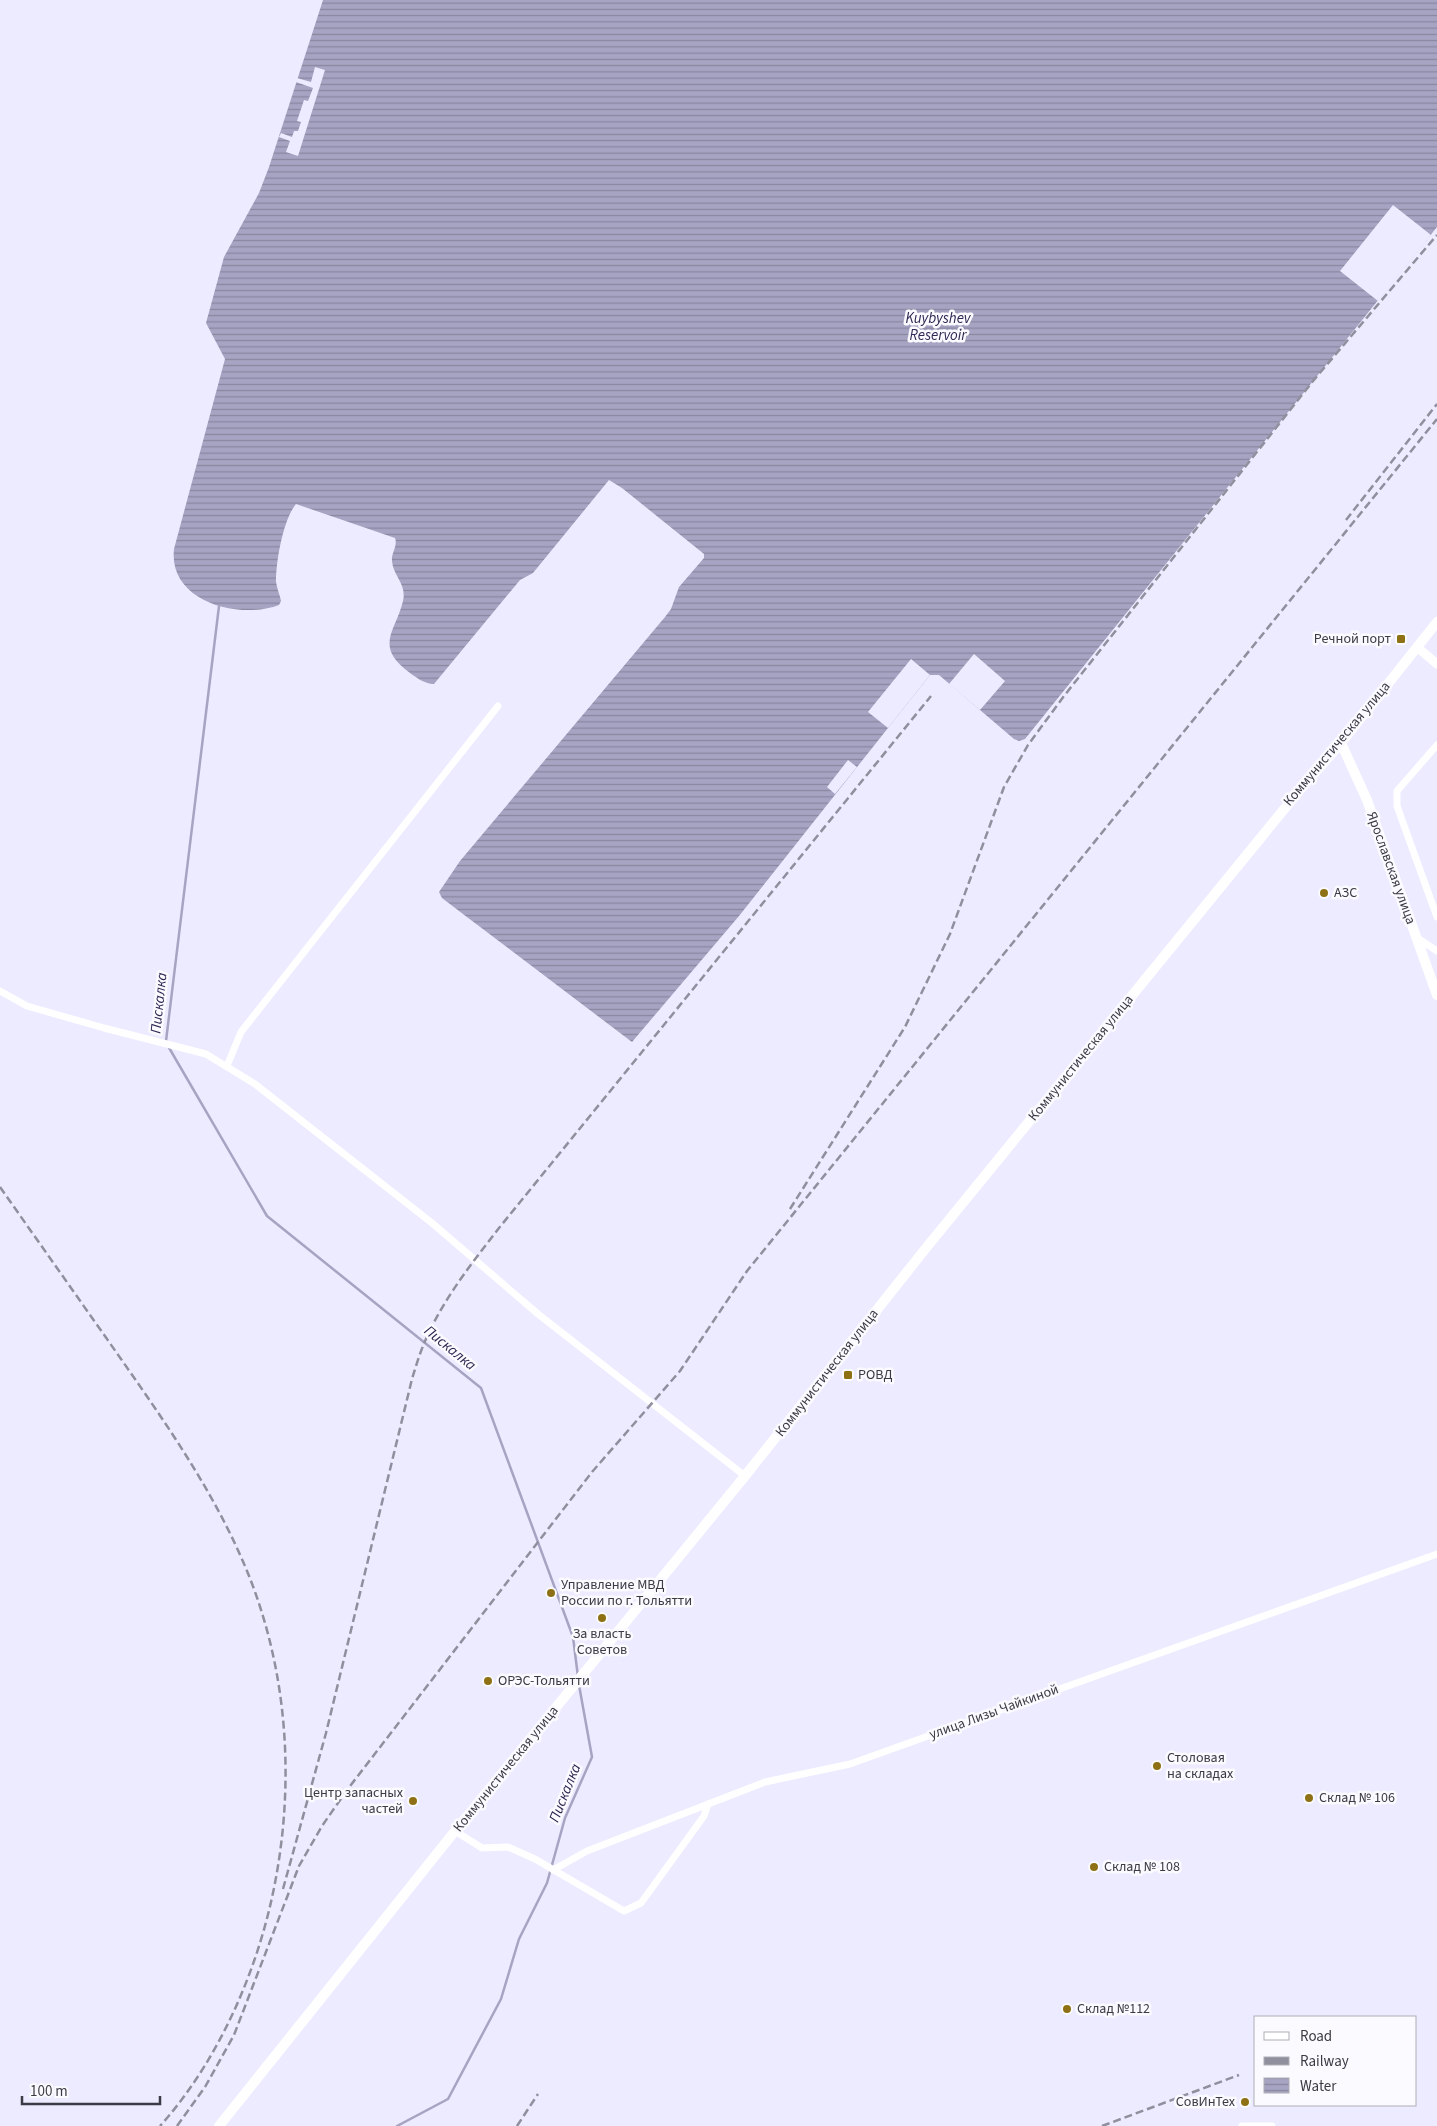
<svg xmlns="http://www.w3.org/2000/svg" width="1437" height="2126" font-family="'Source Sans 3',sans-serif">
	<defs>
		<pattern id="water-rules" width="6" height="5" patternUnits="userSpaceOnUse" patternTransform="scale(1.25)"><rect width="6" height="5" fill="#a6a4c2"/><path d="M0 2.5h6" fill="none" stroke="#88879f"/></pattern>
	</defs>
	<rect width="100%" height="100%" fill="#ecebff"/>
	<!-- water -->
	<path fill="url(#water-rules)" d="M323,0H1437V227L1025,739L1019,741L1014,739L939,675H930L739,916L632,1042L459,911L442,898L439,892L460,861L665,617L671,609L679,587L704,558V554L622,488L609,480L533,573L520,580L434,684C425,684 417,678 410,673C373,646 396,631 403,601C407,584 393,576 392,561C391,553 398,546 395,538L296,504C283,520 276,561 276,582C277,589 280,595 281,601L279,605C240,620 168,602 174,549L225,359L206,323L224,257L259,193L269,167Z"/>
	<!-- pier -->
	<path fill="#ecebff" d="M315,67L325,70L298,156L286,152L290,141L279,137L281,133L292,137L294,131H298L301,122L297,121L304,100L308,101L313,88L296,82L297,78L311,82Z
		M1393,205L1431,235L1378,301L1340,271Z
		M974,654L1005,681L980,710L949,684Z
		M911,659L930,675L888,728L868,712Z
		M848,760L857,767L835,794L827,787Z"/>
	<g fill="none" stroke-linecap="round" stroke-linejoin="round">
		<!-- stream -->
		<path stroke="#a6a4c2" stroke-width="2.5" d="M166,1041L219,606
			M168,1046L267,1216L481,1388L573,1637L578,1677
			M397,2126L448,2099L501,1999L519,1939L547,1883L565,1818L592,1757L579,1685"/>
		<!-- minor -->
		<path stroke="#fff" stroke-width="7" d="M1437,745L1397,791V806L1437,917
			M1416,937L1437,951
			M0,991L27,1006L104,1028L206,1054L255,1084L432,1223L538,1314L745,1476
			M227,1066L241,1032L498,706
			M455,1831L482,1848L508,1847L535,1859L624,1911L641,1903L704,1816L708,1804
			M553,1870L587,1851L765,1782L850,1764L1437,1554
			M1242,2126H1272"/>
		<!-- tertiary -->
		<path stroke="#fff" stroke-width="9" d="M1417,647L1437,664"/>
		<!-- secondary -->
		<path stroke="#fff" stroke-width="10" d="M1341,743L1367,800L1437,995
			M219,2126L455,1831L745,1476L926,1248L1303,786L1341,743L1437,622"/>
		<!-- rail -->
		<path stroke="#8f8f9e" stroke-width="2.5" stroke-dasharray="8 4" stroke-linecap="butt" d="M1346,520L1437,404
			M0,1187C40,1244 81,1302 121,1359C170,1429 220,1501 251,1581C290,1683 295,1796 271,1902C253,1981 215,2065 160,2126
			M790,1209L905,1027L950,934L1004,787L1028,745L1064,696L1313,381L1437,235
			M283,1889L326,1733L412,1379C416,1366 420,1352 426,1339C444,1298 472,1263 499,1228L931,696
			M177,2126L205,2087L234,2035L299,1866L322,1826L347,1790L592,1472L680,1371L747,1271L1437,419
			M517,2126L538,2094
			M1102,2126L1239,2075"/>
	</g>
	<!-- markers -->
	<g fill="#8e7115" stroke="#fafaff" stroke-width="2">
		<rect x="1396" y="634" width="10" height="10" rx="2.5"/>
		<circle cx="1324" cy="893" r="5"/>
		<rect x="843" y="1370" width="10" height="10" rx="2.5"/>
		<circle cx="551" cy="1593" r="5"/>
		<circle cx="602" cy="1618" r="5"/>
		<circle cx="488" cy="1681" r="5"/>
		<circle cx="1157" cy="1766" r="5"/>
		<circle cx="1309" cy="1798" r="5"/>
		<circle cx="413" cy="1801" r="5"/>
		<circle cx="1094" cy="1867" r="5"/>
		<circle cx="1067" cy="2009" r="5"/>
		<circle cx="1245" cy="2102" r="5"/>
	</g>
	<g text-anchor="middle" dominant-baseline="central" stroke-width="5" stroke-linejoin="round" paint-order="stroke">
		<!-- poi labels -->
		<g font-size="14" fill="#3b3b45" stroke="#fafaff" text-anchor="start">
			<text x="1391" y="639" text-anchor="end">Речной порт</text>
			<text x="1334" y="893">АЗС</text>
			<text x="858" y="1375">РОВД</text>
			<text x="561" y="1585">Управление МВД<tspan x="561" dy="16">России по г. Тольятти</tspan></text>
			<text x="602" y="1634" text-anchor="middle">За власть<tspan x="602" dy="16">Советов</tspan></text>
			<text x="498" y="1681">ОРЭС-Тольятти</text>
			<text x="1167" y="1758">Столовая<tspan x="1167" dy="16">на складах</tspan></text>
			<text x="403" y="1793" text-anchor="end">Центр запасных<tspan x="403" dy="16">частей</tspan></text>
			<text x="1319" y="1798">Склад № 106</text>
			<text x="1104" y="1867">Склад № 108</text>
			<text x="1077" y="2009">Склад №112</text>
			<text x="1235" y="2102" text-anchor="end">СовИнТех</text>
		</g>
		<!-- street labels -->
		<g font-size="14" fill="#3b3b45" stroke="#fafaff">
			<text transform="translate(1337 744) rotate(-50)">Коммунистическая улица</text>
			<text transform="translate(1391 868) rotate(70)">Ярославская улица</text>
			<text transform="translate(1081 1058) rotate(-51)">Коммунистическая улица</text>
			<text transform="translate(827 1373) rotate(-52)">Коммунистическая улица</text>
			<text transform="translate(994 1712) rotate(-20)">улица Лизы Чайкиной</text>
			<text transform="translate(506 1769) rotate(-51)">Коммунистическая улица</text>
		</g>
		<!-- water labels -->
		<g font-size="15" font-style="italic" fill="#2f2852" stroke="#fafaff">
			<text x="938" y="318">Kuybyshev<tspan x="938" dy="17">Reservoir</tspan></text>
			<text transform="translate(159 1003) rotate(-84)">Пискалка</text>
			<text transform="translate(450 1348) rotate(39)">Пискалка</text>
			<text transform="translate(565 1793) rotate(-68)">Пискалка</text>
		</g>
	</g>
	<!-- legend -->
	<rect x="1254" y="2016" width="162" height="90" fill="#fafaff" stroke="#aeaeb5"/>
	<rect x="1264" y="2032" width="25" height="8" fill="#ffffff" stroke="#aeaeb5"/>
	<text x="1300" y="2041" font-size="15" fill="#3b3b45">Road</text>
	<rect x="1264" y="2057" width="25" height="8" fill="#8f8f9e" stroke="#aeaeb5"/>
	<text x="1300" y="2066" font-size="15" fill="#3b3b45">Railway</text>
	<rect x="1264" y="2078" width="25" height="15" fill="url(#water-rules)" stroke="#aeaeb5"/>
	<text x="1300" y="2091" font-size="15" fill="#3b3b45">Water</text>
	<!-- scale -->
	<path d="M22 2096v8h138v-8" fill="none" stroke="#3b3b45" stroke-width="2.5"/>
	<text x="30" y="2096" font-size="15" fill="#3b3b45" stroke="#fafaff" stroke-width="4" paint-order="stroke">100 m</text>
</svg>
